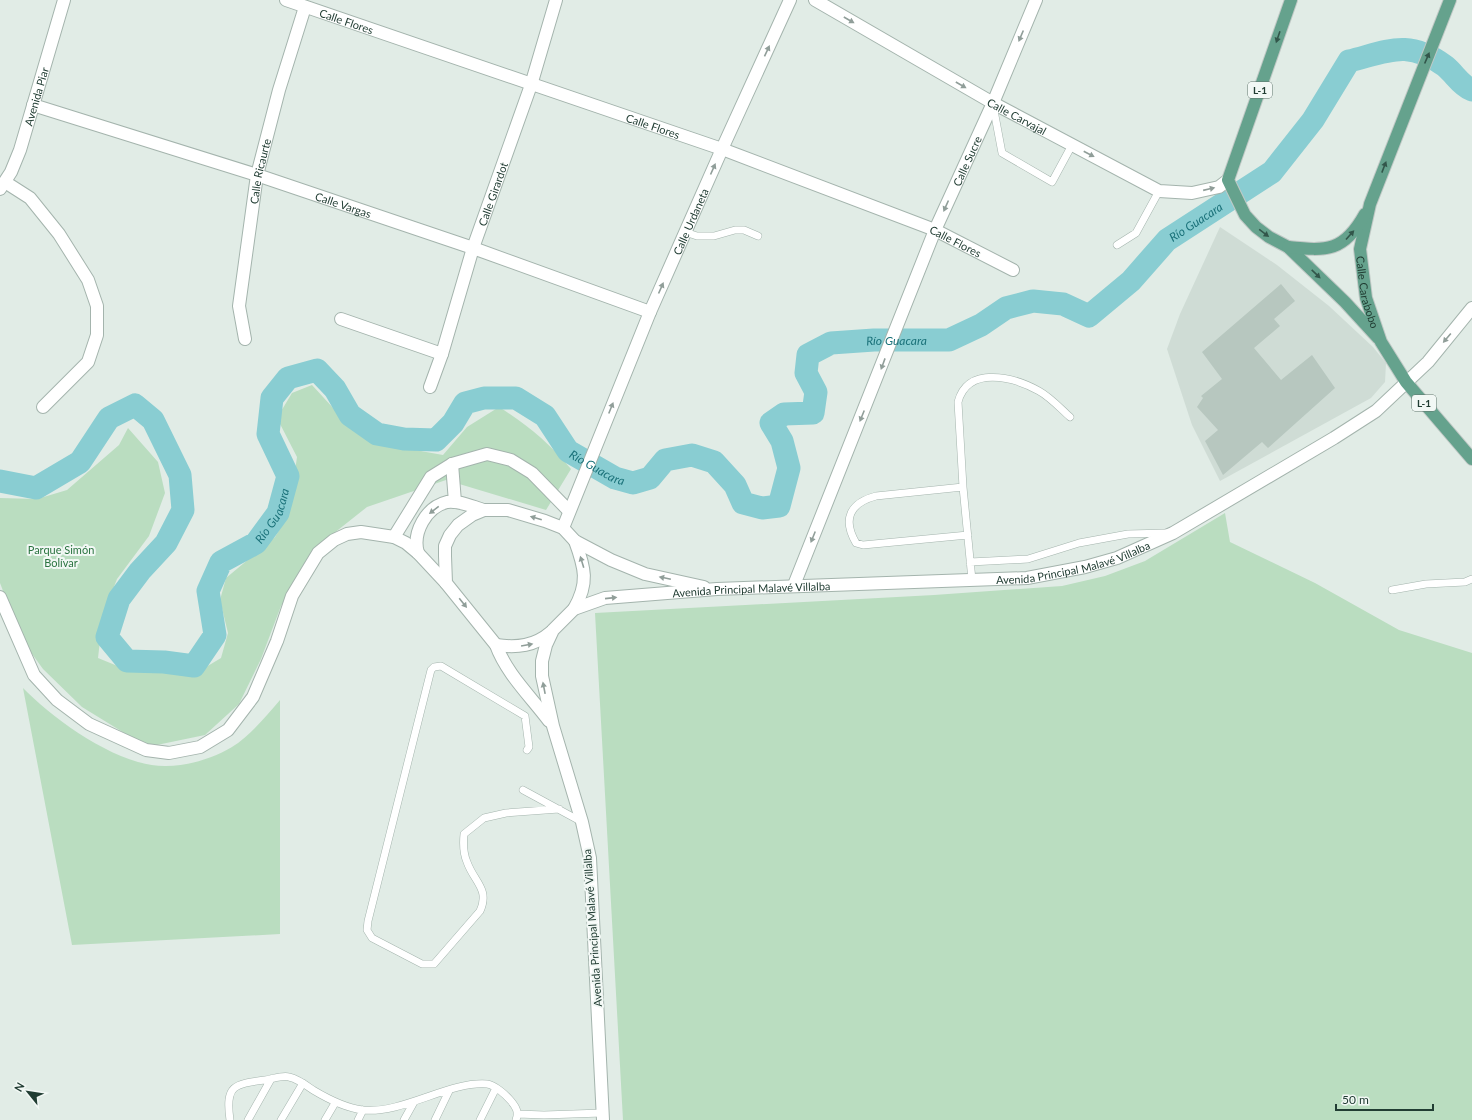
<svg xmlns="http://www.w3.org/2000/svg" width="1472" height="1120" font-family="Lato,sans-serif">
	<rect width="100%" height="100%" fill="#e1ece6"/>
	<!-- built -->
	<path fill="#cfdcd5" d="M1220,227L1277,265L1329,306L1373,347L1386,363L1385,382L1371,398L1220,481L1192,425L1167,349L1180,314Z"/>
	<!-- green -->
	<path fill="#baddc0" d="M312,385L346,422L370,442L443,455L467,427L499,407C529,426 548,442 571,469L546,510L446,480L367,507L314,549L281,606L261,659L239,704L205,735L147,747L82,707L43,669L22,640L0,583V498L37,499L67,490L119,445L128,428L158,462L165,493L149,536L117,579L103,615L98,658L120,667L191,676L221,658L228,633L220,600L226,578L275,537L289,514L297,457L277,418L292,393Z
		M1225,513L1230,542L1315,583L1399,630L1472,653V1120H623L595,613L934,595L1062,586L1105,576L1145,561Z
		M23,688C54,720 119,767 166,766C188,766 214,758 232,747C251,735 266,716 280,700V934L72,945Z"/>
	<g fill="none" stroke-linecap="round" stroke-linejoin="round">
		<!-- river -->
		<path stroke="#89cdd2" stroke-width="23" id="s1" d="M0,481L36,488L80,462L109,418L135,405L153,420L180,475L183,510L166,543L140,571L119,599L107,637L127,661L164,662L194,666L215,635L208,591L221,562L256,543L278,513L288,476L268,434L272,398L288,378L317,370L335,389L350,415L377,434L404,439L436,440L453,423L465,403L484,398H516L545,416L568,451L615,478L633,483L650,478L665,460L692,455L714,462L735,485L743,503L762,508L779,506L789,468L782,441L771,423L784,414L813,413L816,392L806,373L808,355L831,343L874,340H949L981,325L1006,308L1033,301L1063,304L1089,316L1131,281L1167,240L1272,172L1313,120L1349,61C1389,51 1408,39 1445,66C1455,74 1460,85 1472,90"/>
	</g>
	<!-- building -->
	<path fill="#b7c7bf" d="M1281,284L1295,301L1274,319L1280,326L1254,348L1281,380L1312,355L1335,388L1268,448L1262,442L1223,475L1205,441L1218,430L1197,407L1203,398L1201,396L1222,379L1202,352Z"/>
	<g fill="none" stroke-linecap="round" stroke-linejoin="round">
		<defs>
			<path id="lane" d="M993,105L1002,153L1052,182L1072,145
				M685,232L697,236H714L735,230H744L758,236
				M1117,245L1136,233L1159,191
				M963,487L958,402C968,365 1014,377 1039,391C1050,397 1060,408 1070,417
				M968,535L863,545L856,543C842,519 850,503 876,496L963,487L972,580
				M970,562L1028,559L1079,543L1128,534L1167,533
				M1392,590L1426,584L1465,582L1472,579
				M527,750L529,747L525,716L441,666L434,667L431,670L368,921L367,930L372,938L422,964H434L480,911C490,889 474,882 467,862C463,853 463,844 464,834L484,818L506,813L559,809
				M523,790L582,822
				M518,1114L544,1115L602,1113
				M230,1120C225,1085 234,1084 265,1080C272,1079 283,1075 289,1077C298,1079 306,1085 313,1090C328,1099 345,1108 363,1110C403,1114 449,1081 487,1084C495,1085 506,1095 511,1101C516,1107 519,1112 516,1120
				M248,1120L271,1079
				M281,1120L303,1083
				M325,1120L335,1103
				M358,1120L363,1110
				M404,1120L414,1102
				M435,1120L449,1091
				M480,1120L496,1088"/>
			<g id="street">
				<path id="s2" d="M286,0L722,149L935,230L1013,270"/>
				<path id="s3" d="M815,0L993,103L1159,191L1192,193L1219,187L1228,180"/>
				<path id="s4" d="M33,105L257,175L473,248L650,312"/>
				<path d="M5,182L30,198L59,234L88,280L97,306V335L88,362L43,407"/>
				<path id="s5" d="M0,189L11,172L20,150L64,0"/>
				<path d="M341,319L442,354"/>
				<path id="s6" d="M245,339L239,306L257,175L279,90L305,7"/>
				<path id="s7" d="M430,387L442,354L473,248L531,85L556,0"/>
				<path d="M452,464L455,502"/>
				<path id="s8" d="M563,528L650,312L722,149L790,0"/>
				<path d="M394,537L431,477L452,464L487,454L511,460L532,473L569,511"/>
				<path d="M418,553C412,533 426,507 447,502C459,500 473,507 484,510"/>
				<path id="s9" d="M794,585L935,230L993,103L1036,0"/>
				<path d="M0,597L34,675L57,700L89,724L146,750L169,753L200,747L228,730L253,697L277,641L292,596L318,553L334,540L347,534L361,532L394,537L406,543L418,553L446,583"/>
				<path d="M574,609C589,583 585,568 575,541"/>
				<path d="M496,645C517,648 535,646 551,632"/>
				<path d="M549,721C531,697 506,673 496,645L446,583L445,556V546L450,535L458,525L472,515L484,510H508L545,521L563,528L575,541L611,560L645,574L704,587"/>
				<path id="s10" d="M603,1120L590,858L582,822L553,726L542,676V661L546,645L553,630L574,609L605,598L717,589L1027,578L1085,567L1117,558L1173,533L1334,438L1376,411L1428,362L1472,308"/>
			</g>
			<g id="primary">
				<path d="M1291,0L1228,180L1245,215L1256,227L1269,237L1288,247L1345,302L1378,338"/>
				<path id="s11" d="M1450,0L1370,204L1360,249L1366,298L1381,342L1406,382L1472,459"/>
				<path d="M1288,247C1327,251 1344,252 1365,214"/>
			</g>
		</defs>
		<!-- lane casing -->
		<use href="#lane" stroke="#a4b4ad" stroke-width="8"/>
		<!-- street casing -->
		<use href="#street" stroke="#a4b4ad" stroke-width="14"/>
		<!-- primary casing -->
		<use href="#primary" stroke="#c1c9c6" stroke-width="14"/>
		<!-- lane -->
		<use href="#lane" stroke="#fff" stroke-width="7"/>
		<!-- street -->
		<use href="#street" stroke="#fff" stroke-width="12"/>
		<!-- primary -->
		<use href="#primary" stroke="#65a28d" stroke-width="12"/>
	</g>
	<!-- one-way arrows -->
	<defs><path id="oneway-solid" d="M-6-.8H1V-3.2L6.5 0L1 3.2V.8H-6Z"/></defs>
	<g fill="#909e99">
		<use href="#oneway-solid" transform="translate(849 20) rotate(30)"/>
		<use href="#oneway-solid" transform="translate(1021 36) rotate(113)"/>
		<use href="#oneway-solid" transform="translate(767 51) rotate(-65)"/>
		<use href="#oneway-solid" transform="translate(961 85) rotate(30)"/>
		<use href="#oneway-solid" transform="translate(1089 154) rotate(28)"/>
		<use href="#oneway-solid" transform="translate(713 169) rotate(-66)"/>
		<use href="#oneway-solid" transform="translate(1209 189) rotate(-13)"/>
		<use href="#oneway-solid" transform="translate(946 206) rotate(114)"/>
		<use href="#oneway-solid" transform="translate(661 288) rotate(-66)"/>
		<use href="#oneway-solid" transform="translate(1447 338) rotate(130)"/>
		<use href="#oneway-solid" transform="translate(883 364) rotate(110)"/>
		<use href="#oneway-solid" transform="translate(611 408) rotate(-68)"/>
		<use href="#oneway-solid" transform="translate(862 416) rotate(112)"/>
		<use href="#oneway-solid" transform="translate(434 510) rotate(142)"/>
		<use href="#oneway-solid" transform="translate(536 518) rotate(-164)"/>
		<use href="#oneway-solid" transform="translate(813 537) rotate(112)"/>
		<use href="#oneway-solid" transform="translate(582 562) rotate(-107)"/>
		<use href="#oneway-solid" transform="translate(665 578) rotate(-168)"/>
		<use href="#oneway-solid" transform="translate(611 598) rotate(-6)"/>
		<use href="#oneway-solid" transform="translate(463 603) rotate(51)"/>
		<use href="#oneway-solid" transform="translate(527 645) rotate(-10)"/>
		<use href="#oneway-solid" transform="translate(544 688) rotate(-101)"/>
	</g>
	<g fill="#32564a">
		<use href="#oneway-solid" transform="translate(1278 37) rotate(109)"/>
		<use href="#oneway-solid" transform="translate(1427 58) rotate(-67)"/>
		<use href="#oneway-solid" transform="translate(1384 167) rotate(-69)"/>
		<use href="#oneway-solid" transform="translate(1264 233) rotate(37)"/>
		<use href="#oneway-solid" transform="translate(1350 235) rotate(-48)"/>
		<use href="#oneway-solid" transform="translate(1316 274) rotate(44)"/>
	</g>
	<g text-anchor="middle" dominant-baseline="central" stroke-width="4" stroke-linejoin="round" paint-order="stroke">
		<!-- shield labels -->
		<g fill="#f2f8f5" stroke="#60756d" stroke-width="1">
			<rect x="1248" y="82" width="24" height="16" rx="3"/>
			<rect x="1412" y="395" width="24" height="16" rx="3"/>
		</g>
		<g font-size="10" font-weight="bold" fill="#213d33">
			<text x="1260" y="90">L-1</text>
			<text x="1424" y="403">L-1</text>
		</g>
		<!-- street labels -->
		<g font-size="11" fill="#213d33" stroke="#f2f8f5">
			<text stroke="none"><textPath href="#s2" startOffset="64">Calle Flores</textPath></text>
			<text stroke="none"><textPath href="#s5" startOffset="100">Avenida Piar</textPath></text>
			<text stroke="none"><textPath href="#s3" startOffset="233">Calle Carvajal</textPath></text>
			<text stroke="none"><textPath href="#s2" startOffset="388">Calle Flores</textPath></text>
			<text stroke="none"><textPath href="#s9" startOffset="458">Calle Sucre</textPath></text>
			<text stroke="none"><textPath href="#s6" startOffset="170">Calle Ricaurte</textPath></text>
			<text stroke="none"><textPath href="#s7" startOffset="203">Calle Girardot</textPath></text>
			<text stroke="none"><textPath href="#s4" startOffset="326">Calle Vargas</textPath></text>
			<text stroke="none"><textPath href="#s8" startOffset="332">Calle Urdaneta</textPath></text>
			<text stroke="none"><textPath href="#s2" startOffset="712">Calle Flores</textPath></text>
			<text stroke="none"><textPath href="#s11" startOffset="309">Calle Carabobo</textPath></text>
			<text stroke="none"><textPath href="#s10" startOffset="1032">Avenida Principal Malavé Villalba</textPath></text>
			<text stroke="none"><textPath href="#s10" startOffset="708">Avenida Principal Malavé Villalba</textPath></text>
			<text transform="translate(592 928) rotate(-94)">Avenida Principal Malavé Villalba</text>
		</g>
		<!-- park labels -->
		<g font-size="11" fill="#2b7441" stroke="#f2f8f5">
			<text x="61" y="549">Parque Simón<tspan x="61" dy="13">Bolívar</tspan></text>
		</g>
		<!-- water labels -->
		<g font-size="12" font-style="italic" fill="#1b727a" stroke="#f2f8f5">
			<text stroke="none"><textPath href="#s1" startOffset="2115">Río Guacara</textPath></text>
			<text stroke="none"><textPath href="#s1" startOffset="1767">Río Guacara</textPath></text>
			<text stroke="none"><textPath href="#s1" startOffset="1263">Río Guacara</textPath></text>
			<text stroke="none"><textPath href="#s1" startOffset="724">Río Guacara</textPath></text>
		</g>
	</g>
	<!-- north arrow -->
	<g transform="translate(28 1092) rotate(300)" stroke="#f2f8f5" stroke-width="3" paint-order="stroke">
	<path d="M0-3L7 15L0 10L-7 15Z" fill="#213d33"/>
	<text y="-6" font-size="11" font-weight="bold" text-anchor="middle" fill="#213d33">N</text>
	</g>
	<!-- scale -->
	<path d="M1336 1104v6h97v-6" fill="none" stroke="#213d33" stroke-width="2"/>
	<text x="1342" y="1104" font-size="12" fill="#213d33" stroke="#f2f8f5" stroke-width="3" paint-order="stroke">50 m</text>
</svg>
